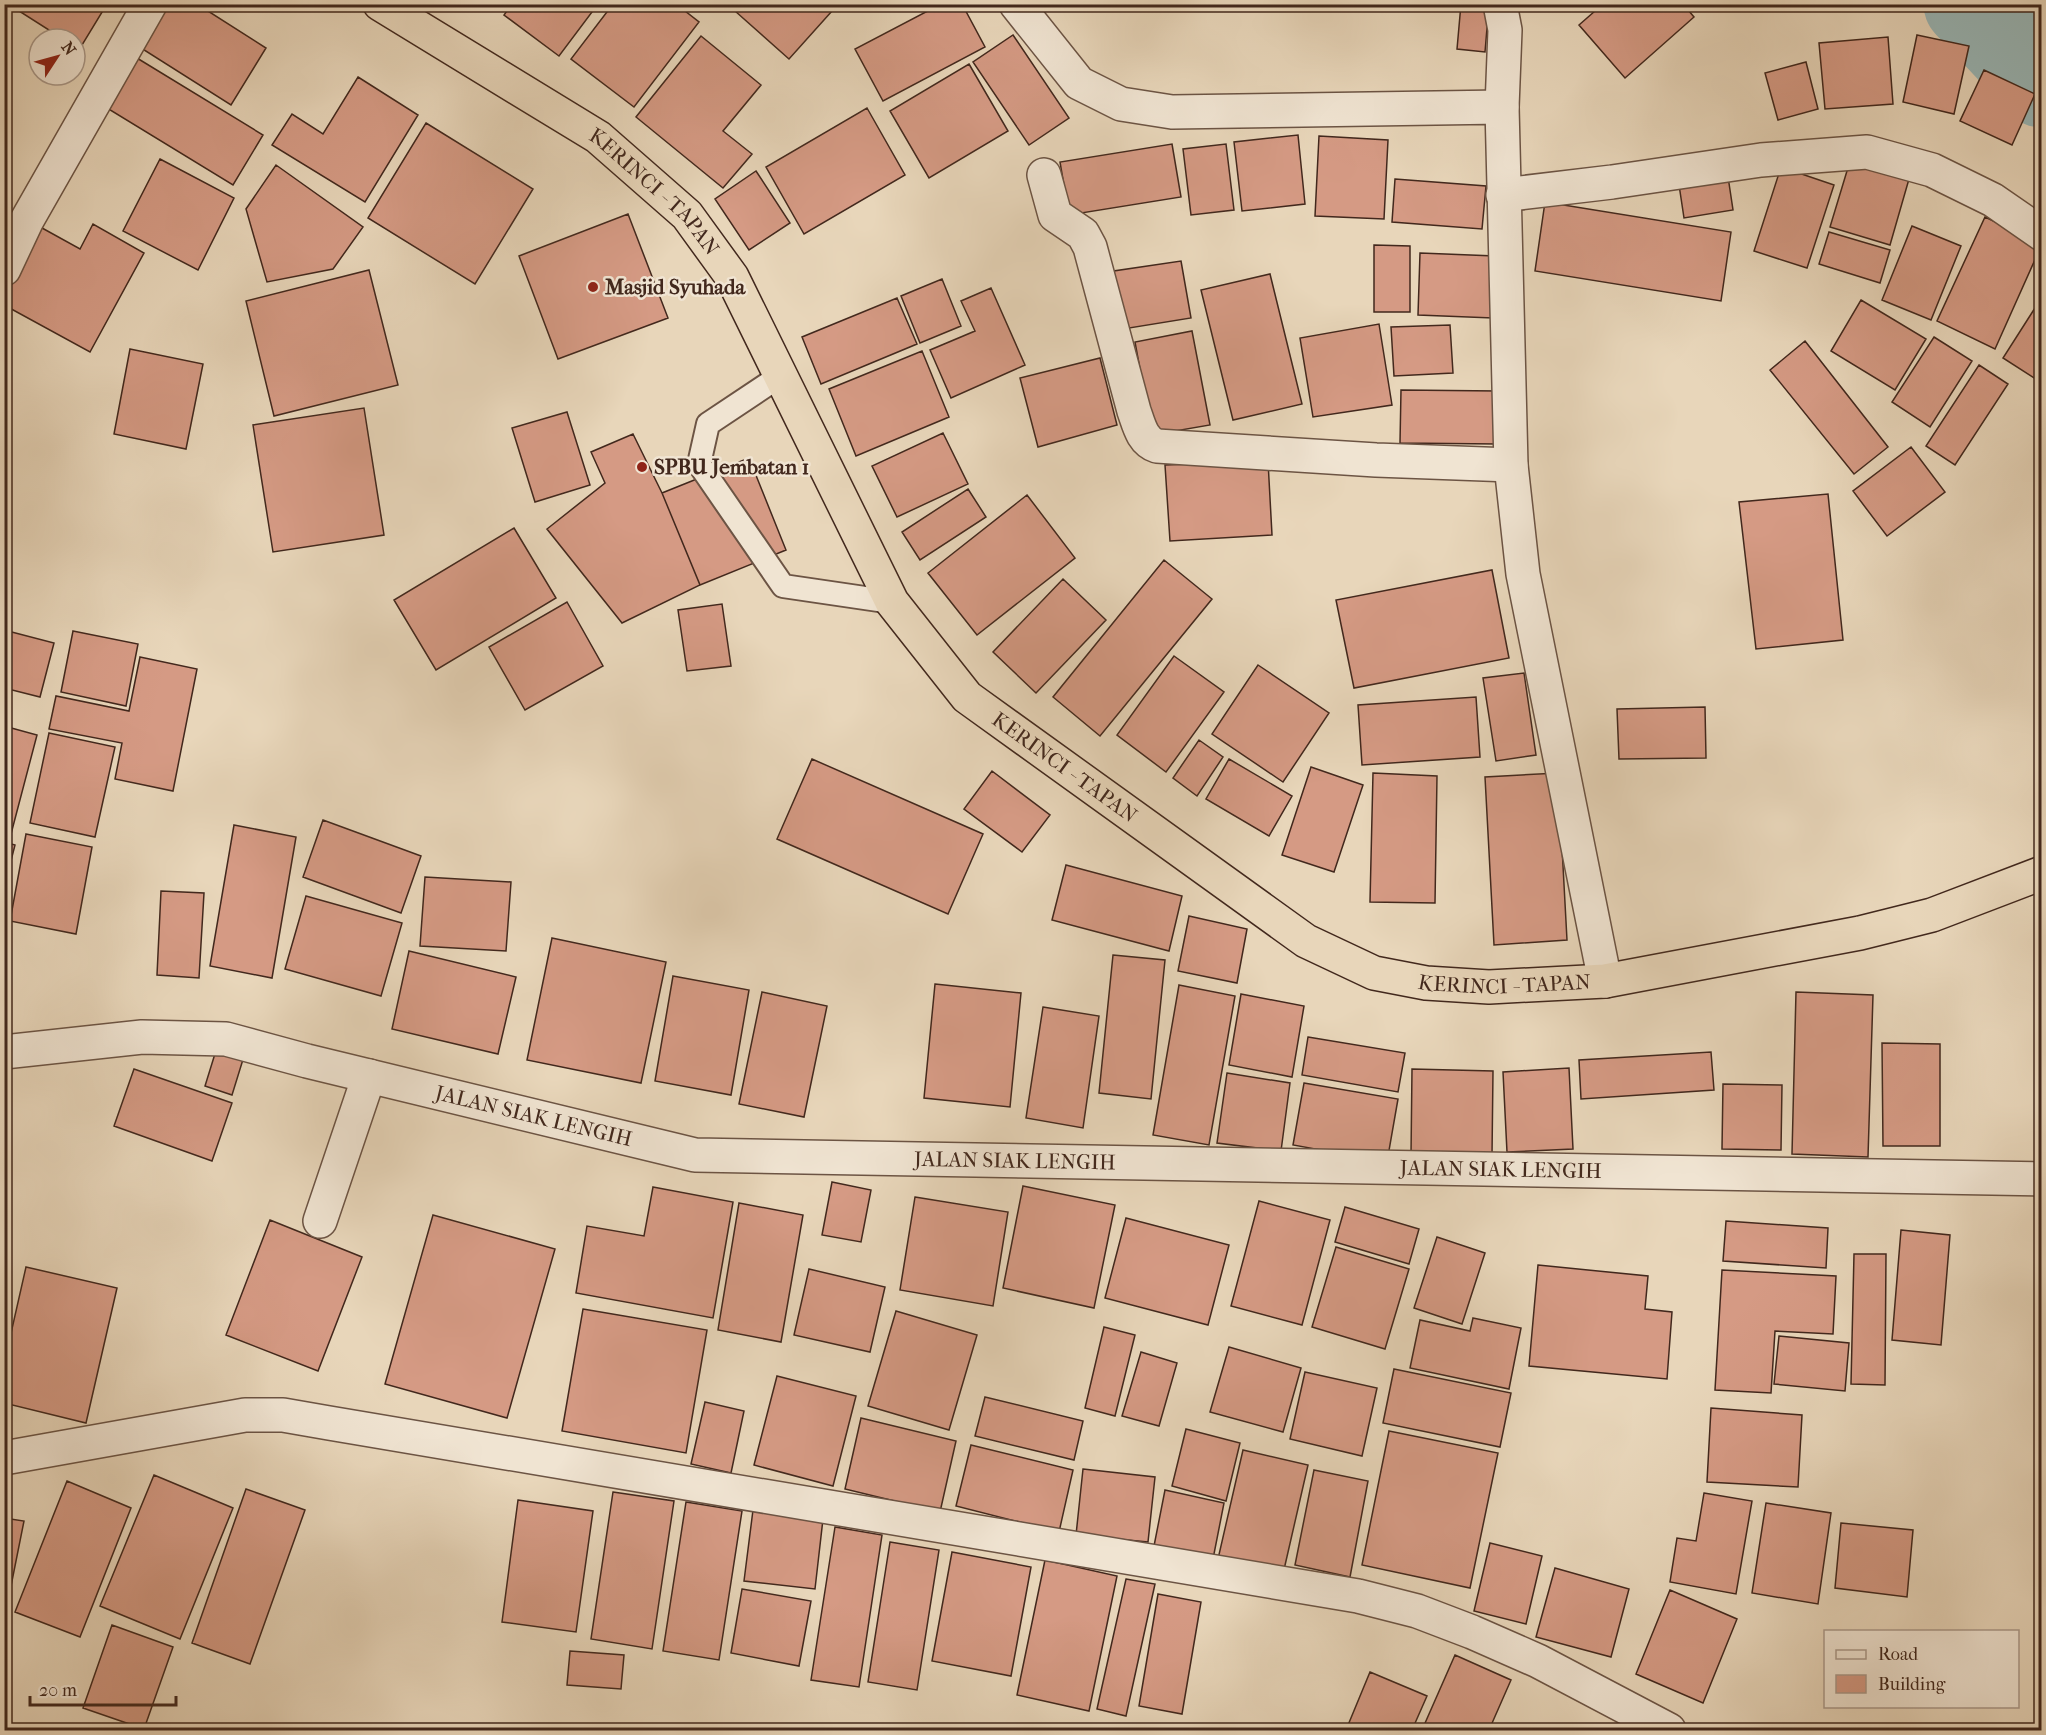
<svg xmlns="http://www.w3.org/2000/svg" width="2046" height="1735" font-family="'IM FELL French Canon',serif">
	<rect width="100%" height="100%" fill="#e8d6ba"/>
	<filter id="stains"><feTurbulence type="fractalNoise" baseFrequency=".00333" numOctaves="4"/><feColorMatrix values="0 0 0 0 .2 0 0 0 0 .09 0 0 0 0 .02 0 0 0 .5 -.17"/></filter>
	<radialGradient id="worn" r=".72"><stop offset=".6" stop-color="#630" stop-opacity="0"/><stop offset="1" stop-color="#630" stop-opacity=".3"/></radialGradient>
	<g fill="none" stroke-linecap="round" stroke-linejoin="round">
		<!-- river -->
		<path stroke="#99b7b7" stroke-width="87" d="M1967,4L2042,84"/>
	</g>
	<!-- building -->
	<path fill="#d59a84" stroke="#42281d" stroke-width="1.5" d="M8,4H107L79,50L75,47V39H63Z
		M169,4H197L266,48L231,105L141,48Z
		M486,4H500L496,10Z
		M512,4H598L559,56L504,15Z
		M613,4H676L699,22L634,107L571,59Z
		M741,4H825L832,11L789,59L735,11Z
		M941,4H962L985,47L883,101L855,49Z
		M1461,4H1489L1485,52L1457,49Z
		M1603,4H1683L1694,17L1625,78L1579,25Z
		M1013,35L1069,118L1029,145L973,62Z
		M1917,35L1969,46L1954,114L1903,102Z
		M701,36L761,85L723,131L752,154L723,188L636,117Z
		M1888,37L1893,104L1825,109L1819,43Z
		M132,55L263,135L233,185L102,105Z
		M1806,62L1818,109L1778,120L1765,73Z
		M969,64L1008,131L929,178L890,111Z
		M1984,70L2035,94L2012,145L1960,121Z
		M358,77L418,115L365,202L272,145L292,114L323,134Z
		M867,108L905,175L804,234L766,167Z
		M426,123L533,189L475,284L368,218Z
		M1298,135L1305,204L1242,211L1234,142Z
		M1319,136L1388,140L1384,219L1315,216Z
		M1172,144L1181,197L1069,215L1060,162Z
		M1226,144L1234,210L1191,215L1183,149Z
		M160,159L234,198L198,270L123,231Z
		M1850,161L1909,179L1890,245L1830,227Z
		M276,165L363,227L333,269L267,282L246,209Z
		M1781,167L1834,185L1807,268L1754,251Z
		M1727,170L1733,210L1684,218L1678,178Z
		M756,171L790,223L749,250L715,199Z
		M1395,179L1486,186L1482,229L1392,222Z
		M1545,202L1731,232L1721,301L1535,271Z
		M628,214L668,318L558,359L519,256Z
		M1985,217L2042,244L1995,349L1937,321Z
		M33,223L80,249L93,224L144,253L90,352L4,305V276Z
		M1912,226L1961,246L1931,320L1882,300Z
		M1829,232L1890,250L1880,283L1819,264Z
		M1374,245L1410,246V312H1374Z
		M1420,253L1495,256L1493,318L1418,315Z
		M1181,261L1191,318L1117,330L1107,272Z
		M369,270L398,385L274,416L246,301Z
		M1270,274L1302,404L1233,420L1201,290Z
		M942,279L961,326L920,343L901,296Z
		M991,288L1025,365L951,398L930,350L975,331L961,301Z
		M2042,297V383L2003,358Z
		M897,298L917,344L821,384L802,337Z
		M1861,300L1926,339L1895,390L1831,351Z
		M1379,324L1392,405L1313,417L1300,338Z
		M1450,325L1453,373L1394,376L1391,327Z
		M1192,331L1210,425L1152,435L1135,342Z
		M1934,337L1972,361L1930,427L1892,402Z
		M1805,341L1888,447L1854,474L1770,370Z
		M130,349L203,364L186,449L114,434Z
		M922,351L949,417L856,456L829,389Z
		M1100,358L1117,425L1038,447L1020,378Z
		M1979,365L2008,384L1955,465L1926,446Z
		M1401,390L1498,391L1497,444L1400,443Z
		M364,408L384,535L273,552L253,425Z
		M567,412L590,485L535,502L512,428Z
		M943,433L968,484L897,517L872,466Z
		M633,434L662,493L700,585L622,623L547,529L605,483L591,452Z
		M1911,447L1945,492L1887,536L1853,491Z
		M749,458L786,550L700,585L662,493Z
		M1268,461L1272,535L1170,541L1165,465Z
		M968,489L986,517L920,560L902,532Z
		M1828,494L1843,640L1756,649L1739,502Z
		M1027,495L1075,558L977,635L928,573Z
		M514,528L556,598L436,670L394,600Z
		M1164,560L1212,599L1100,736L1053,697Z
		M1492,570L1509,658L1354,688L1336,600Z
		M1063,579L1106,620L1036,693L993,652Z
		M567,602L603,666L525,710L489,647Z
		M722,604L731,666L687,671L678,610Z
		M4,630L54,643L40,697L4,688Z
		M73,631L138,644L126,706L61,692Z
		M1174,656L1224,692L1166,772L1117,735Z
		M140,657L197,669L173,791L115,779L122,743L49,729L56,696L129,711Z
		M1258,665L1329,713L1283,782L1212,734Z
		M1524,673L1536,755L1496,761L1483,678Z
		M1476,697L1480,757L1362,765L1358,705Z
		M1705,707L1706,758L1619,759L1617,709Z
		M4,726L37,735L11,834L4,832Z
		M49,733L115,747L95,837L30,823Z
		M1199,740L1223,757L1197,796L1173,778Z
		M812,759L983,834L948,914L777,839Z
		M1229,759L1292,796L1269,836L1206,799Z
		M1311,767L1363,785L1334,872L1282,855Z
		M992,771L1050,815L1022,852L964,809Z
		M1373,773L1437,776L1435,903L1370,902Z
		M1558,773L1567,940L1494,945L1485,777Z
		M323,820L421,856L401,913L303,877Z
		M234,825L296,837L272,978L210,966Z
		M26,834L92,847L76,934L10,921Z
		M4,842L15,845L4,888Z
		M1066,865L1182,896L1169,951L1052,920Z
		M425,877L511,882L506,951L420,946Z
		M161,891L204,893L199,978L157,975Z
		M306,896L402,923L381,996L285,969Z
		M1189,916L1247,929L1237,983L1178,971Z
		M552,938L666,962L641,1083L527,1060Z
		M409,951L516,977L498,1054L392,1029Z
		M1113,955L1165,960L1151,1099L1099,1093Z
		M673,976L749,990L731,1095L655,1081Z
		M935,984L1021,993L1010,1107L924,1098Z
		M1179,985L1235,996L1209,1145L1153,1135Z
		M762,992L827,1006L804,1117L739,1104Z
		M1796,992L1873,995L1868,1157L1792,1154Z
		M1241,994L1304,1006L1292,1077L1229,1065Z
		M1043,1007L1099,1016L1083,1128L1026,1118Z
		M1308,1037L1405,1053L1398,1092L1302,1075Z
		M1882,1043L1940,1044V1146H1883Z
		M218,1044L245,1053L232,1095L205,1086Z
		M1711,1052L1714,1090L1581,1099L1579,1060Z
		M1569,1068L1573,1149L1507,1152L1503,1072Z
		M134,1069L232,1103L212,1161L114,1126Z
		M1412,1069L1493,1071L1492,1156L1411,1155Z
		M1227,1073L1290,1083L1281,1151L1217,1143Z
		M1304,1083L1398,1099L1387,1162L1293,1145Z
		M1723,1084L1782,1085L1781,1150L1722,1149Z
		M832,1182L871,1190L861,1242L822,1235Z
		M1023,1186L1115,1205L1094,1308L1003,1288Z
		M653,1187L733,1202L713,1318L576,1293L587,1226L644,1236Z
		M915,1197L1008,1212L993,1306L900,1290Z
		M1259,1201L1330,1220L1302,1325L1231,1306Z
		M739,1203L803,1215L781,1342L718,1330Z
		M1345,1207L1419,1229L1409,1264L1335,1242Z
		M433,1215L555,1249L507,1418L385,1384Z
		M1126,1218L1229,1245L1208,1325L1105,1298Z
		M270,1220L362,1257L318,1371L226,1335Z
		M1726,1221L1828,1228L1826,1268L1723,1261Z
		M1901,1230L1950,1235L1941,1345L1892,1340Z
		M1437,1237L1485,1253L1462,1324L1414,1308Z
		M1336,1247L1409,1269L1385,1349L1312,1327Z
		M1854,1254H1886L1885,1385L1851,1384Z
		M1538,1265L1648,1276L1645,1309L1672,1312L1667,1379L1529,1366Z
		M26,1267L117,1288L86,1423L4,1403V1364Z
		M809,1269L885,1287L870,1352L794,1335Z
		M1722,1270L1836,1276L1833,1334L1775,1331L1771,1393L1715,1390Z
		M583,1309L707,1330L686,1453L562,1431Z
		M896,1311L977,1335L949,1430L868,1406Z
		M1473,1318L1521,1328L1509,1389L1410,1368L1420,1320L1470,1331Z
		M1104,1327L1135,1335L1115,1416L1085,1408Z
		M1779,1336L1849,1343L1845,1391L1774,1384Z
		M1229,1347L1301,1368L1283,1432L1210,1412Z
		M1141,1352L1177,1363L1159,1426L1122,1416Z
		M1394,1369L1511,1393L1500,1447L1383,1423Z
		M1305,1372L1377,1388L1362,1456L1290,1439Z
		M777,1376L856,1396L833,1486L754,1465Z
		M985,1397L1083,1421L1074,1460L975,1436Z
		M705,1402L744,1411L731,1473L691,1464Z
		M1711,1408L1802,1415L1798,1487L1707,1482Z
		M861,1418L956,1441L940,1512L845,1489Z
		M1186,1429L1240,1443L1226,1501L1172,1486Z
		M1389,1431L1498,1453L1470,1588L1362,1565Z
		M971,1445L1073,1470L1059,1532L956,1506Z
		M1243,1450L1308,1465L1283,1574L1218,1559Z
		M1083,1469L1155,1477L1148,1542L1076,1535Z
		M1314,1470L1368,1481L1350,1577L1295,1565Z
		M154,1475L233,1508L180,1639L100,1606Z
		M67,1481L131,1508L80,1637L15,1612Z
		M246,1489L305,1510L250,1664L192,1643Z
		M1165,1490L1224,1503L1213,1559L1154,1546Z
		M613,1492L674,1501L652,1649L591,1639Z
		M1704,1493L1752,1501L1736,1594L1670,1582L1677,1538L1696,1541Z
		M518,1500L593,1511L576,1632L502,1622Z
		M686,1502L742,1511L719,1660L663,1651Z
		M1766,1503L1831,1513L1818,1604L1752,1593Z
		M753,1510L823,1519L815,1589L744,1581Z
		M4,1518L24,1521L4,1621Z
		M1841,1523L1913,1530L1907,1597L1835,1588Z
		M835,1527L882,1535L859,1687L811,1680Z
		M890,1542L939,1550L917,1690L868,1682Z
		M1490,1543L1542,1556L1526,1624L1474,1611Z
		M952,1552L1031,1567L1011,1676L932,1661Z
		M1045,1560L1117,1576L1089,1711L1017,1695Z
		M1555,1568L1629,1589L1611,1657L1536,1637Z
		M1126,1579L1155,1584L1126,1716L1097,1709Z
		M742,1589L811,1601L799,1666L731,1653Z
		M1670,1590L1737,1619L1703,1703L1636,1674Z
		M1158,1594L1201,1602L1182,1714L1139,1706Z
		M112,1625L173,1647L144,1729L83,1708Z
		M570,1651L624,1655L621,1689L567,1685Z
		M1455,1655L1511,1680L1489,1730H1422Z
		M1370,1672L1427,1696L1412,1730H1346Z"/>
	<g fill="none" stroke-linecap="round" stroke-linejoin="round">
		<defs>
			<path id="service" d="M780,376L708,424L699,464L783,586L892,602"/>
			<g id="minor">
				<path d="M1016,4L1079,83L1121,104L1172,112L1502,107L1511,465L1523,574L1605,981"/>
				<path d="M1500,4L1505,30L1502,107"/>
				<path d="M1044,175L1055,215L1083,234L1090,247L1134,411C1139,425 1142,441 1157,446L1376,460L1511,465"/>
				<path d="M1503,195L1612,182L1761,160L1867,152L1932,170L1993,200L2042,234"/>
				<path d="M4,269L27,220L150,4"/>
				<path id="s1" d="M4,1052L142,1037L226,1039L307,1061L695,1155L2042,1179"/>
				<path d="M320,1221L369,1076"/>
				<path d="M4,1458L245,1415H283L329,1423L1358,1596L1417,1611L1472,1632L1538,1661L1669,1730"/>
			</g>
			<g id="trunk">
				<path id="s2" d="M380,4L598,137L687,215L732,277L892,602L967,697L1306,941L1374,973L1426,983L1489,987L1605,981L1860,933L1932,915L2042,873"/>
			</g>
		</defs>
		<!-- service casing -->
		<use href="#service" stroke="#6c5444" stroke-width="26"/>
		<!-- minor casing -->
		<use href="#minor" stroke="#6c5444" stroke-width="36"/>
		<!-- trunk casing -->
		<use href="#trunk" stroke="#42281d" stroke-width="36"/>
		<!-- service -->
		<use href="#service" stroke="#f0e4d2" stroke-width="22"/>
		<!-- minor -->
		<use href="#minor" stroke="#f0e4d2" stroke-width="33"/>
		<!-- trunk -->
		<use href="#trunk" stroke="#e8d6ba" stroke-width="33"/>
	</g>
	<!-- markers -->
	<g fill="#8f2418" stroke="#f0e4d2" stroke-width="2">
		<circle cx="593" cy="287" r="6"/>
		<circle cx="642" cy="467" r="6"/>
	</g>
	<g text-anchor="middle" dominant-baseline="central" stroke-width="5" stroke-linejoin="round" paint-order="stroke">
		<!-- street labels -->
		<g font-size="21" fill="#42281d" stroke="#f0e4d2">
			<text stroke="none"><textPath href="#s2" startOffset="334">KERINCI - TAPAN</textPath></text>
			<text stroke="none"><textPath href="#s2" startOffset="1054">KERINCI - TAPAN</textPath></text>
			<text stroke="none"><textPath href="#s2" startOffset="1558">KERINCI - TAPAN</textPath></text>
			<text stroke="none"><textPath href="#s1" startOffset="540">JALAN SIAK LENGIH</textPath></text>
			<text stroke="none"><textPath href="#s1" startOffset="1026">JALAN SIAK LENGIH</textPath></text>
			<text stroke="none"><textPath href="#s1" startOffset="1512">JALAN SIAK LENGIH</textPath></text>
		</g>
		<!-- poi labels -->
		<g font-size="21" font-weight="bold" fill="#42281d" stroke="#f0e4d2" text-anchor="start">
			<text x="605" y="287">Masjid Syuhada</text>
			<text x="654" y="467">SPBU Jembatan 1</text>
		</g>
	</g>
	<!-- margin -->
	<rect width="2046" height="1735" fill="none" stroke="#e8d6ba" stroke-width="24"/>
	<rect x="6" y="6" width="2034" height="1723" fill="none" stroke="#42281d" stroke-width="3"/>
	<rect x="12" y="12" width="2022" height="1711" fill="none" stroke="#42281d" stroke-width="1.5"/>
	<!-- legend -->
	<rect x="1824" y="1630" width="195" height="78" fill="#f0e4d2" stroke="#aa998a" stroke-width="1.5"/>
	<rect x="1836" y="1650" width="30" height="9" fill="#f0e4d2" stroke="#aa998a" stroke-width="1.5"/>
	<text x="1878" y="1660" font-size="18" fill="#42281d">Road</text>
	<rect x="1836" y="1675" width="30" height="18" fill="#d59a84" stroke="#aa998a" stroke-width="1.5"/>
	<text x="1878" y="1690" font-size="18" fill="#42281d">Building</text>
	<!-- north arrow -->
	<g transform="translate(57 57) rotate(54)"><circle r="28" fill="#f0e4d2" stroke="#aa998a" stroke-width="1.5"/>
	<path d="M0-4.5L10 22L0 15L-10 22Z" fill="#8f2418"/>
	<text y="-9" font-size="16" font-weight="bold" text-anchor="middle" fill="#42281d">N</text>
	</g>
	<!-- scale -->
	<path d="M30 1696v9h146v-9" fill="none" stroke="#42281d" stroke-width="3"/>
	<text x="39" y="1696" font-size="18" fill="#42281d" stroke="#f0e4d2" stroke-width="4.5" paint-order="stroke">20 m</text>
	<rect width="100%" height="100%" filter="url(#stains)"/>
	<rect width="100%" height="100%" fill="url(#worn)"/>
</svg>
